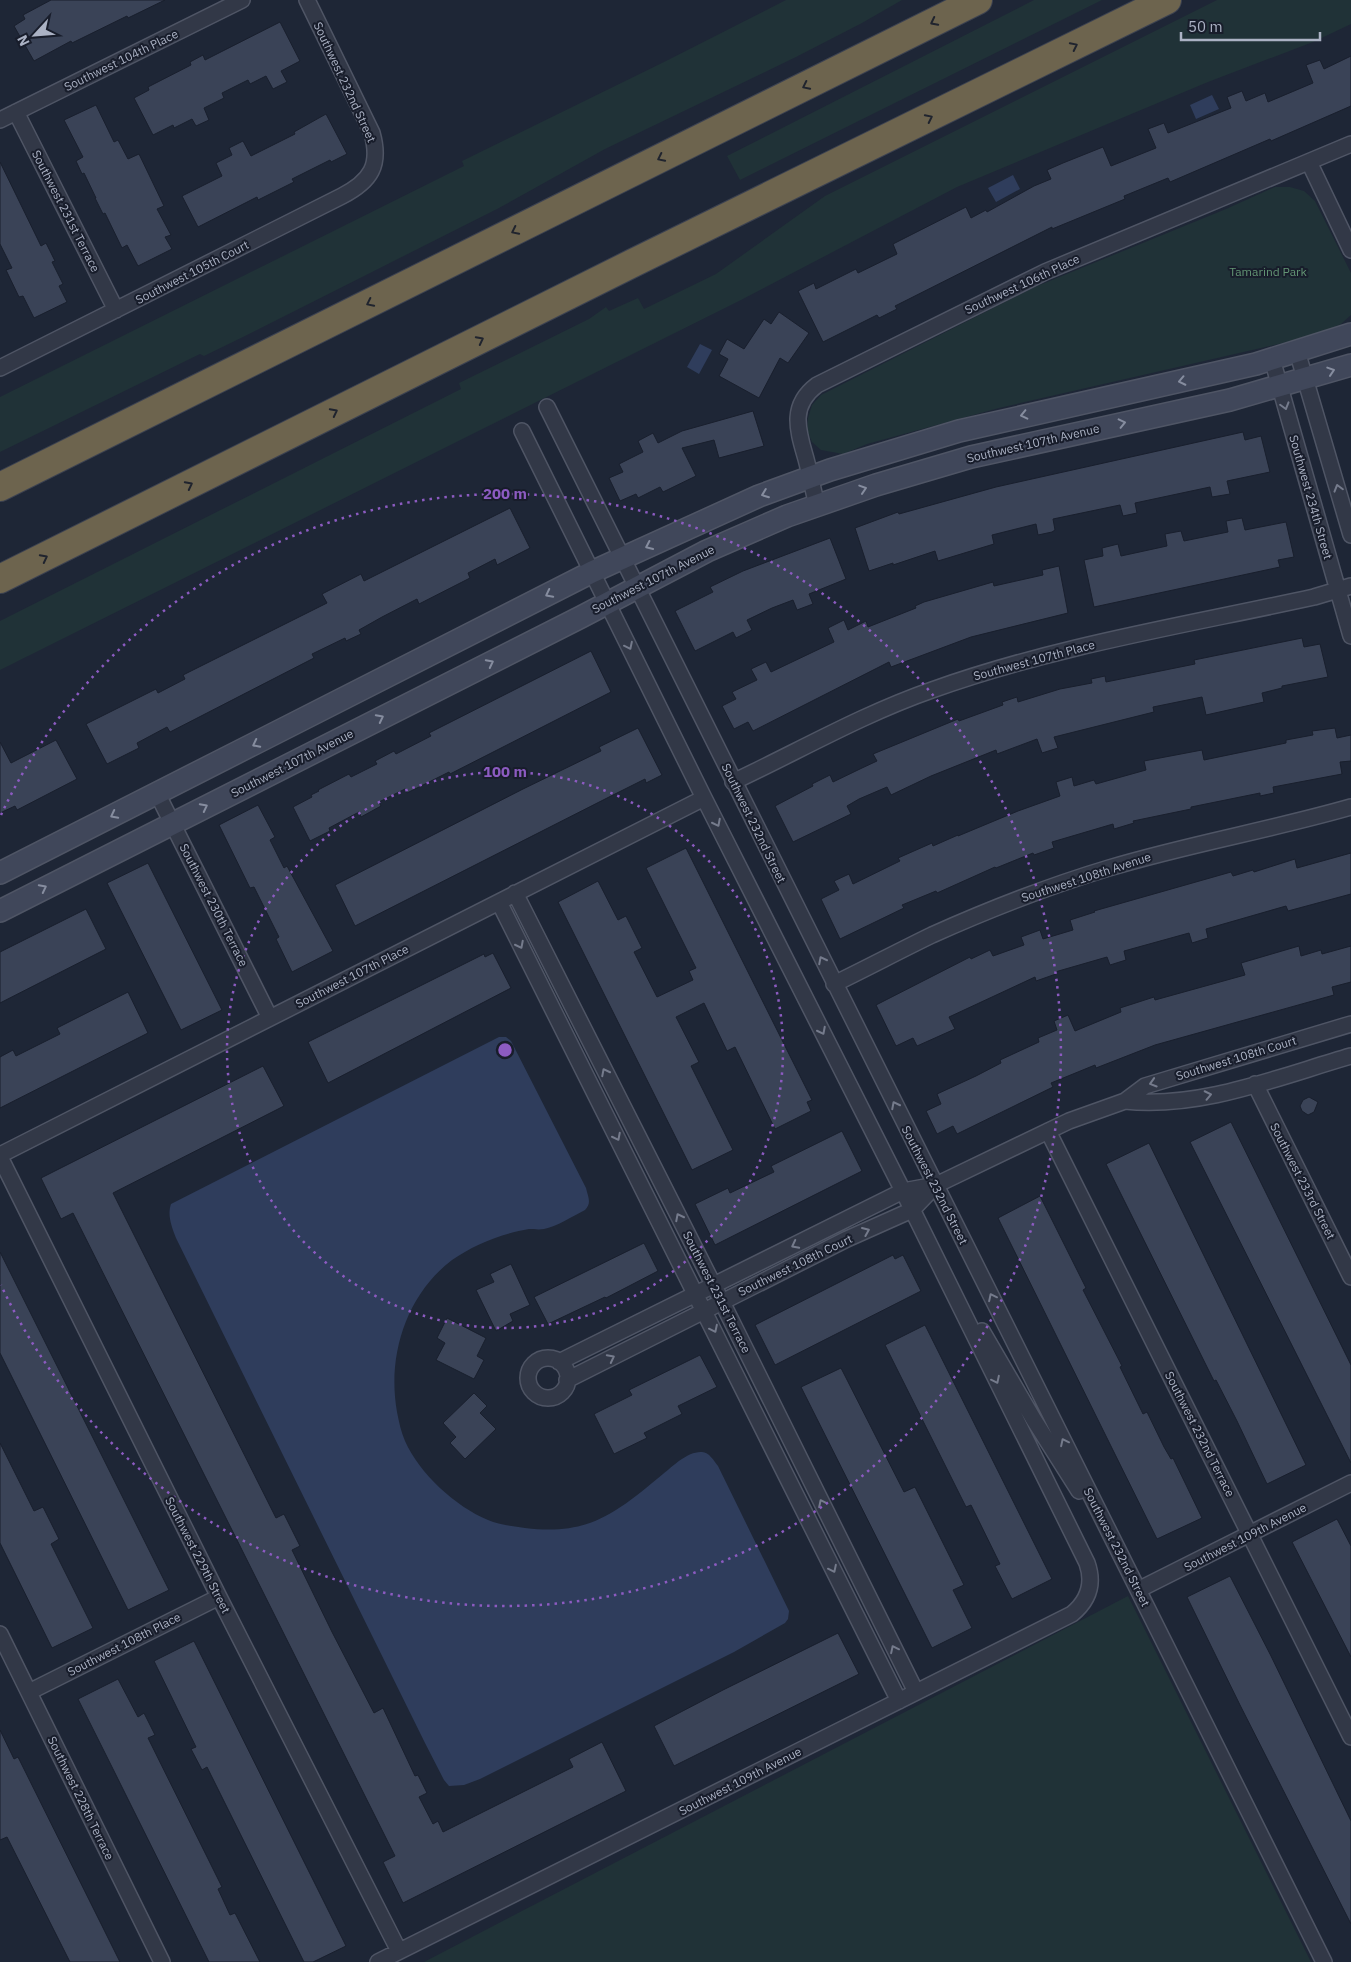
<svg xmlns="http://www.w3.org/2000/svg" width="1351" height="1962" font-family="'IBM Plex Sans',sans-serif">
	<rect width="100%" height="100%" fill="#1e2636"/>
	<!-- green -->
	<path fill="#203237" d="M786,0H902L862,23L796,57L605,149L499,208L243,337L204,356L200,354L0,452V397L464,166L462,161L666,61Z
		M1034,0H1102L740,180L727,156Z
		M1217,0H1351V24L1313,42L1208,82L957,187L741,300L0,670V621L461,389L459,383L589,319L606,307L609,311L638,298L644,309L716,274L825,196Z
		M1275,187H1290L1304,191L1315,201L1351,273V315L1341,324L1314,336L999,408L867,444L843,454L821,450L812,442L807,430L808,418L812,405L821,395L1035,287L1226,209Z
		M1128,1596L1311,1962H424Z"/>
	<!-- water -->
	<path fill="#2f3d5c" d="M1212,95L1219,109L1196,119L1190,105Z
		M1013,175L1020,189L996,202L988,188Z
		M700,344L712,350L699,374L687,367Z
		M499,1037H506L511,1041L586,1188C588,1197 592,1203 585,1210C573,1216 556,1227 544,1229C539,1230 533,1229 529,1229C503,1233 473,1245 452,1260C406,1295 387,1356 397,1412C399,1422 401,1432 405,1441C419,1473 456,1507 488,1520C499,1525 513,1526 525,1528C589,1536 616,1513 663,1474C673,1466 688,1451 702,1452C709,1452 714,1461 718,1466L789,1611L788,1619L785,1623L734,1652L480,1779L464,1785L449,1786L444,1780L425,1743L176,1238C172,1227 167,1216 171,1204Z"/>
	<!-- building -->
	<path fill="#3a4357" stroke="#191f2d" d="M51,0H165L128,18L127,16L72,43L71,41L34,61L14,26L25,19L23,15Z
		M280,22L300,61L281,71L287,82L273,89L266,76L250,84L248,80L222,93L224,98L204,108L209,120L196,126L192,119L174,128L173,125L153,135L134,98L149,90L148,87L191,65L190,62L203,55L205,60Z
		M1351,56V106L1271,141L1270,139L1170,182L1168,178L1124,196L1125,199L1052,229V227L895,306L897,309L879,318L877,315L823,342L798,291L814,283L816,289L856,269L858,273L897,254L893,244L966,207L971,218L986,210L987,212L1034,186L1051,179L1047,170L1063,163L1103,147L1111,166L1156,148L1148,129L1164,123L1168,133L1231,108L1227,97L1242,91L1246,101L1265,93L1268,102L1313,83L1306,65L1320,60L1324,69Z
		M96,105L114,142L118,140L128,159L139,154L164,206L157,209L171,235L165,237L172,249L138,266L127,245L122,248L105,213L103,214L95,198H96L84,173L82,174L76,161L83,157L64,120Z
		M326,114L347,154L331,162L330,160L292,179L294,182L258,200L257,197L198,227L182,196L222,176L216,163L232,155L229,148L243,141L251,156L295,134L294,132Z
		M0,162L41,246L46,243L55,261L52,262L63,284L59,286L67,302L34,318L23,296L19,297L6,270L12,268L0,244Z
		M779,312L809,333L788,363L780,358L759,398L719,376L728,359L719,354L727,339L744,349L764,319L771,324Z
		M753,411L764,446L719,458L714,440L682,448L696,476L663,492L660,487L638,498L636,494L620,501L609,478L623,472L619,464L643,452L638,441L653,433L658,443L682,431Z
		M1243,432L1245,440L1261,436L1270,472L1227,481L1230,494L1212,497L1210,487L1135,503L1137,513L1123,516L1120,505L1053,519L1055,530L1052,532L1038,535L1036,524L992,535L994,544L938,561L935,551L893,565V563L869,571L855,528L898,512L899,514L996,487Z
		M510,508L530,548L497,565L495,559L468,573L470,578L419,604L417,599L382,617L359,630L361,634L346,641L345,638L312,654L314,658L170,732L167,727L137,743L139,748L107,764L86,724L156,689L158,693L185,679L183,675L327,603L322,594L361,574L364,581Z
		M1242,518L1245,530L1286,522L1294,557L1278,560L1280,567L1094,607L1084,560L1103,556L1102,548L1118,544L1121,556L1167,546L1165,534L1181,531L1184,541L1228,532L1226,521Z
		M830,538L846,579L809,594L813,604L797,610L793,600L772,608L747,620L752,630L736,638L733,632L695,651L675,611L713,592L710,587L743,571Z
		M1059,566L1068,613L971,637L891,667L889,662L753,731L748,722L734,729L722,706L736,699L732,692L757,680L751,669L766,662L771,672L834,642L828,628L844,620L848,630L866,621L868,627L916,608L915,606L924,602L993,582L994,586L1043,575L1042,570Z
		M1302,638L1304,647L1320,644L1328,677L1282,686V688L1262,693L1264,702L1206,715L1202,697L1153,707L1154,712L1054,737L1058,748L1042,753L1037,739L997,754L996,750L931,776L891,795L887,787L859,799L847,806L851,814L793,842L775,806L813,786L812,784L830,775L833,782L862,768L877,761L873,754L958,719L959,721L1003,705L1002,702L1017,697L1018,702L1060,689L1092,683L1091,679L1105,676L1106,682L1195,664L1194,660Z
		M591,651L611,692L450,774L449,772L407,793L405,789L379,802L381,806L361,817L359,812L329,828L330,831L310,841L293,807L312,797L311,795L319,791L318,790L349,774L351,777L377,764L375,761L394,751L396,754L431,736L429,733Z
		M638,728L662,775L646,783L645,779L615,794L355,926L335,885L523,789L601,751L599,747Z
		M1335,728L1337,738L1351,735V761L1340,762L1342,774L1273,787L1274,793L1260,796V793L1191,807V809L1133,821L1134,823L1114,829L1113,824L1052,842L1054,848L1034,855L1033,853L996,868L995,867L937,893L936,891L902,905L904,908L840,939L821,899L839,890L834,881L849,874L853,884L900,861L898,858L932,843L933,846L958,835V836L1018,811L1060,796L1056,782L1072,777L1074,786L1094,780L1096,784L1146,770L1144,761L1202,750L1204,760L1286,743V740L1313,735L1312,731Z
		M56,740L77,779L17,810L15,806L0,813V742L11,763Z
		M258,805L275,837L270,840L284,868L287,866L333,951L292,972L276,939L279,937L254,887L250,888L219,825Z
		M686,848L812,1100L807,1102L811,1111L775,1129L735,1047L727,1051L704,1003L676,1017L699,1062L691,1066L733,1150L692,1170L558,902L598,881L618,920L626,916L642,948L634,952L657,997L693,980L689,971L696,968L646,868Z
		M1351,853V894L1288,911L1286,906L1206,929L1208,938L1192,943L1189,933L1124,951L1126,960L1110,965L1107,957L1055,972L1056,974L1036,981L1035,977L949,1017L955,1029L917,1046L913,1038L896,1046L876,1005L970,957L971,959L990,950L993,956L1024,945L1021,937L1040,930L1043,939L1073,930L1070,920L1095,912L1094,911L1231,872L1233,876L1253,870L1254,872L1295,859L1297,868Z
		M148,863L222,1010L181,1030L107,883Z
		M86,909L106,949L0,1003V952Z
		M1299,946L1301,956L1321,950L1322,954L1351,946V982L1332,987L1334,995L1155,1045L1096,1068L1095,1065L1051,1083L1053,1087L957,1134L953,1126L937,1134L926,1111L941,1104L937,1094L976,1076L1001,1063L1000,1060L1039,1042L1038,1038L1057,1030L1054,1021L1068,1015L1075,1031L1121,1012L1120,1008L1154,997L1155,1000L1245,975L1241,963Z
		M493,953L511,988L328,1083L308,1042L484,954L485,957Z
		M128,992L148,1033L0,1108V1057L13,1050L16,1056L60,1034L57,1028Z
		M263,1066L284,1106L113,1193L276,1518L284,1514L300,1546L292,1550L332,1632L374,1713L383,1708L415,1776L418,1775L427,1793L419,1797L433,1824L438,1821L443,1832L573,1767L569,1759L602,1742L626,1791L403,1903L383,1862L395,1856L236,1538L73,1213L61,1219L41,1178Z
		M1309,1097L1318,1102L1314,1112L1308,1115L1302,1111L1300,1106L1303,1100Z
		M1231,1122L1351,1365V1463L1190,1142Z
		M842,1131L862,1171L715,1245L695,1204L728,1188L730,1193L774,1172L771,1166Z
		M1149,1143L1306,1465L1267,1484L1237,1421L1216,1380L1214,1381L1106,1164Z
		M1040,1196L1086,1288L1083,1290L1122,1366L1120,1367L1143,1414L1147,1412L1164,1447L1171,1459L1173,1458L1202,1518L1157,1539L998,1218Z
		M644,1243L658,1271L606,1298L605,1297L548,1324L534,1297Z
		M0,1252L169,1590L128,1610L0,1353Z
		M893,1255L895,1259L903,1255L921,1291L775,1365L755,1325Z
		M511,1264L530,1305L510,1314L513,1321L496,1331L476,1290L494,1282L490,1274Z
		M447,1318L486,1338L477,1356L484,1360L474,1379L436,1360L445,1343L437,1338Z
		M925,1325L1052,1579L1012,1599L995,1566L1000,1564L971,1505L966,1507L885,1345Z
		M700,1355L717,1387L678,1406L682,1414L644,1433L647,1438L614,1454L594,1414L632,1395L629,1390Z
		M841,1368L904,1492L915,1487L964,1585L953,1590L972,1628L932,1648L801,1387Z
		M474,1393L487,1406L480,1413L496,1429L465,1459L450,1443L456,1437L443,1423Z
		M0,1443L34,1511L43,1507L59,1539L51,1544L93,1628L52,1648L0,1543Z
		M1337,1519L1351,1546V1657L1292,1542Z
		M1230,1576L1271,1656L1351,1821V1924L1240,1705L1187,1597Z
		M838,1633L859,1674L674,1766L654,1726L723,1690Z
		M194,1641L346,1946L313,1962H304L207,1767L202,1770L191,1749L196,1747L154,1661Z
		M118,1679L138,1717L144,1713L155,1735L148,1738L222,1887L218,1889L230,1915L235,1913L260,1962H209L113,1769L78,1699Z
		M0,1730L14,1759L18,1757L120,1962H70L7,1837L0,1840Z"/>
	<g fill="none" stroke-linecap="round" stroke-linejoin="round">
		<defs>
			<path id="street" d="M16,112L116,310
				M0,120L242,0
				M1309,162L1351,250
				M1297,351L1351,535
				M1272,359L1351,636
				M0,368L342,196C371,181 381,165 372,133L307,0
				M547,407L1324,1962
				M817,505C813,490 810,474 806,459C798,431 789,406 817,385L1045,272L1351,144
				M733,782C799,751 863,714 932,690C1055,646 1186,625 1314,597L1351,586
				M157,793L270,1018
				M515,893L722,1302L916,1692
				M499,902L899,1701
				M834,984C867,968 899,951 932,935C990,909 1049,886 1109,868C1189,844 1271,830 1351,807
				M1255,1084L1351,1277
				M1125,1101C1201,1109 1278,1077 1351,1056
				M1048,1131L1351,1737
				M0,1155L704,798
				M0,1157L219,1597L399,1951
				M982,1331L1034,1420L1079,1491
				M528 1378a20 20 0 1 1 40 0a20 20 0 1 1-40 0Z
				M559,1362L903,1191L936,1185L1069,1121L1125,1101L1145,1086L1351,1024
				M567,1380L847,1239L912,1210L936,1185
				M1138,1590L1351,1483
				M0,1634L162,1962
				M29,1692L219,1597
				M378,1962L1072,1614C1089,1600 1094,1583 1087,1563L903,1191L704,798L522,431"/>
			<path id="secondary" d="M0,873L592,572L759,496L830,470L959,431L1256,364L1351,334
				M0,911L581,617L707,551L787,516L876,485L971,457L1230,400L1351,365"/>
			<path id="highway" d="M0,487L978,0
				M0,579L633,263L1167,0"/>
		</defs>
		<!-- street casing -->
		<use href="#street" stroke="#4f5565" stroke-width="18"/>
		<!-- secondary casing -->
		<use href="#secondary" stroke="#4f5565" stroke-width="24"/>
		<!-- highway casing -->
		<use href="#highway" stroke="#3c4251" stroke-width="30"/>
		<!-- street -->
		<use href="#street" stroke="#323847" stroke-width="15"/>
		<!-- secondary -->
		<use href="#secondary" stroke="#40475a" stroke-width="21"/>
		<!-- highway -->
		<use href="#highway" stroke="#6d644e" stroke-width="28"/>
	</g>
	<!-- one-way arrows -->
	<defs><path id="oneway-chevron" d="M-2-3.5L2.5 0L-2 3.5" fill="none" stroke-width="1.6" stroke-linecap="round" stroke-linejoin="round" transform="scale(1.25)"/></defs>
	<g stroke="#20242e">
		<use href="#oneway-chevron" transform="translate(934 22) rotate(153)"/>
		<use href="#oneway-chevron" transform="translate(1074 46) rotate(-26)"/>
		<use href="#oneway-chevron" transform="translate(806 86) rotate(154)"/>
		<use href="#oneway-chevron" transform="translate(929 118) rotate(-26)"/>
		<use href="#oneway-chevron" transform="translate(661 158) rotate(154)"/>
		<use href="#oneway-chevron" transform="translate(515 231) rotate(154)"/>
		<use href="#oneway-chevron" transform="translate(370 303) rotate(154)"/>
		<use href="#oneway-chevron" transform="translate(480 340) rotate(-27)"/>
		<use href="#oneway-chevron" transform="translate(334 412) rotate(-27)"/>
		<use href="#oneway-chevron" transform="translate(189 485) rotate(-27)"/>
		<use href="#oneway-chevron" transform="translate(44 558) rotate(-27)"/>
	</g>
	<g stroke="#868d9f">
		<use href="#oneway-chevron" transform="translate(1331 371) rotate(-18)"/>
		<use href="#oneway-chevron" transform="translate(1182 381) rotate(168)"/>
		<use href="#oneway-chevron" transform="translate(1024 415) rotate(167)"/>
		<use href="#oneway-chevron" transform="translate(1122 423) rotate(-13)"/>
		<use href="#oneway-chevron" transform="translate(863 489) rotate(-18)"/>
		<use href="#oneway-chevron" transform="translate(765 494) rotate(159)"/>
		<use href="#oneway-chevron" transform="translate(649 546) rotate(155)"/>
		<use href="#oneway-chevron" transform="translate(549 594) rotate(153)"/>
		<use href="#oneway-chevron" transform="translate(490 663) rotate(-27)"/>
		<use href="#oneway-chevron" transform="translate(380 718) rotate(-27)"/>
		<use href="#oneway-chevron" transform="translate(256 744) rotate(153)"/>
		<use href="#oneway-chevron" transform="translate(204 807) rotate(-27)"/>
		<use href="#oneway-chevron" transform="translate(114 815) rotate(153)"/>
		<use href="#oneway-chevron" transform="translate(43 888) rotate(-27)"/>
	</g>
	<g stroke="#757b8c">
		<use href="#oneway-chevron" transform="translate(1285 406) rotate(74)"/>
		<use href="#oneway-chevron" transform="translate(1338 488) rotate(-106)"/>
		<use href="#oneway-chevron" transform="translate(629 646) rotate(64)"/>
		<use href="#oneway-chevron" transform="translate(717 823) rotate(63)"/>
		<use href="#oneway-chevron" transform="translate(520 945) rotate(63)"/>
		<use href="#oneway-chevron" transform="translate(822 960) rotate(-117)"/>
		<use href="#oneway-chevron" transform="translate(822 1031) rotate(63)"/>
		<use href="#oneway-chevron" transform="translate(605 1072) rotate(-117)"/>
		<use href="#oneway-chevron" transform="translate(1153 1083) rotate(163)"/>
		<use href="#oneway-chevron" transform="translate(1208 1095) rotate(-12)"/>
		<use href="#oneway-chevron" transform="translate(895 1105) rotate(-117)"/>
		<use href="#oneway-chevron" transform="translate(617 1137) rotate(63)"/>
		<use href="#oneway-chevron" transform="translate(679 1217) rotate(-117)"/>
		<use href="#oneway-chevron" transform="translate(866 1231) rotate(-23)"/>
		<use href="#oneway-chevron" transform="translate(795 1245) rotate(153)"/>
		<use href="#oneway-chevron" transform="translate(992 1297) rotate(-116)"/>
		<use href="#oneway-chevron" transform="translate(714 1329) rotate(64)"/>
		<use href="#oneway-chevron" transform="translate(611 1358) rotate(-27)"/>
		<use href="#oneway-chevron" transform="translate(996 1380) rotate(64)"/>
		<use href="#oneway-chevron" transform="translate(1064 1442) rotate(-116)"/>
		<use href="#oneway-chevron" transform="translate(822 1503) rotate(-116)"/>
		<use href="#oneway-chevron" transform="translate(833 1569) rotate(64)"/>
		<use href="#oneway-chevron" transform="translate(894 1649) rotate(-116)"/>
	</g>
	<!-- distance rings -->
	<g fill="none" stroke="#8c5bc1" stroke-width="2.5" stroke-dasharray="2.5 5">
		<circle cx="505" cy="1050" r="278"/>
		<path d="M1 815A556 556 0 1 1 1 1285"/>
	</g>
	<g text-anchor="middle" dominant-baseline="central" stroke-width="4" stroke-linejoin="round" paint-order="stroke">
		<!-- street labels -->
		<g font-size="12" fill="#abb2c4" stroke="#181d2b">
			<text transform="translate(121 60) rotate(-26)">Southwest 104th Place</text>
			<text transform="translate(345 82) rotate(65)">Southwest 232nd Street</text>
			<text transform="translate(66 211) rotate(63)">Southwest 231st Terrace</text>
			<text transform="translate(192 272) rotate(-27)">Southwest 105th Court</text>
			<text transform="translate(1022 284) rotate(-25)">Southwest 106th Place</text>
			<text transform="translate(1033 443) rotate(-13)">Southwest 107th Avenue</text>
			<text transform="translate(1311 497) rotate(74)">Southwest 234th Street</text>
			<text transform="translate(653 579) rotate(-27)">Southwest 107th Avenue</text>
			<text transform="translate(1034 660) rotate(-15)">Southwest 107th Place</text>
			<text transform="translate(292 763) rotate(-27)">Southwest 107th Avenue</text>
			<text transform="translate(754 823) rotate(64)">Southwest 232nd Street</text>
			<text transform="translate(1086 877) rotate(-18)">Southwest 108th Avenue</text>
			<text transform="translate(214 905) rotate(63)">Southwest 230th Terrace</text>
			<text transform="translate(352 976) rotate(-27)">Southwest 107th Place</text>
			<text transform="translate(1236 1058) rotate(-17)">Southwest 108th Court</text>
			<text transform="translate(1303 1181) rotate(63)">Southwest 233rd Street</text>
			<text transform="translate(935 1185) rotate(63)">Southwest 232nd Street</text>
			<text transform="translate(795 1265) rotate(-26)">Southwest 108th Court</text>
			<text transform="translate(717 1292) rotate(63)">Southwest 231st Terrace</text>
			<text transform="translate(1200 1434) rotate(63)">Southwest 232nd Terrace</text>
			<text transform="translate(1245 1537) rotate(-27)">Southwest 109th Avenue</text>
			<text transform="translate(1117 1547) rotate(63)">Southwest 232nd Street</text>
			<text transform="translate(198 1555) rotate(63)">Southwest 229th Street</text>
			<text transform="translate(124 1644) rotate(-27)">Southwest 108th Place</text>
			<text transform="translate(740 1781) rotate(-27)">Southwest 109th Avenue</text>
			<text transform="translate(81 1798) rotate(64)">Southwest 228th Terrace</text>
		</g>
		<!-- park labels -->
		<g font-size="12" fill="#639574" stroke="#181d2b">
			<text x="1268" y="271">Tamarind Park</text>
		</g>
	</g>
	<circle cx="505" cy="1050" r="8" fill="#8c5bc1" stroke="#181d2b" stroke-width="2.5"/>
	<g font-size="15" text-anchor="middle" font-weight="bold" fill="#8c5bc1" stroke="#181d2b" stroke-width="4" stroke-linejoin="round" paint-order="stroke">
		<text x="505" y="499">200 m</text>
		<text x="505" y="777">100 m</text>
	</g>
	<!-- north arrow -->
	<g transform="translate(35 35) rotate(244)" stroke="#181d2b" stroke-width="4" paint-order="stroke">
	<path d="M0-4L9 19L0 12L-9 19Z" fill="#abb2c4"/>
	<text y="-8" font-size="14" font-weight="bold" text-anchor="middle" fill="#abb2c4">N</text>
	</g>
	<!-- scale -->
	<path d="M1181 32v8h139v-8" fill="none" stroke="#abb2c4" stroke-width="2.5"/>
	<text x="1188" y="32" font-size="15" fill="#abb2c4" stroke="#181d2b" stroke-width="4" paint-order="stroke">50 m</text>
</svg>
